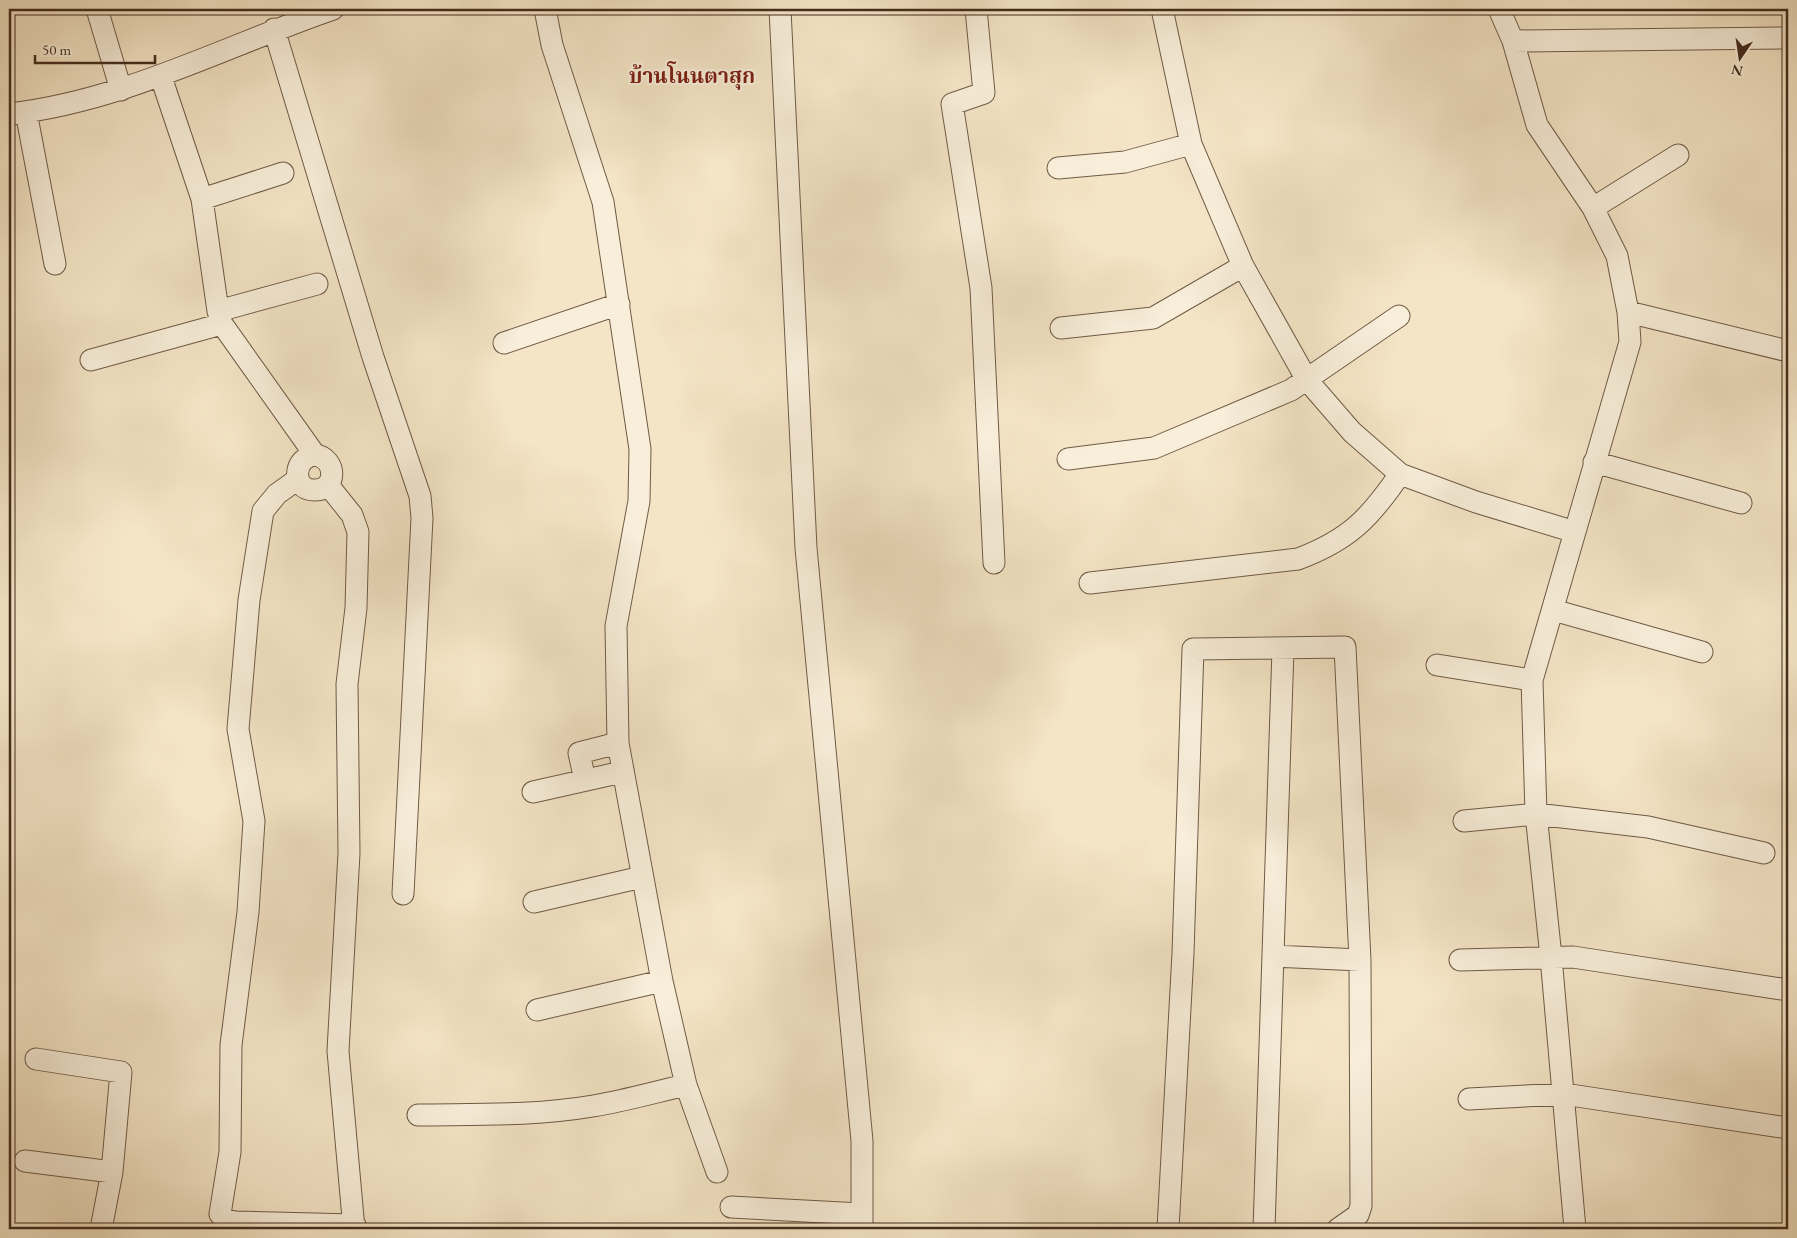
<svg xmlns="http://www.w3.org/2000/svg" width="1797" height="1238" font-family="'EB Garamond','Noto Serif Thai',serif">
	<rect width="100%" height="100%" fill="#f4e5c6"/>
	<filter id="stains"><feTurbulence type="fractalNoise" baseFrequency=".004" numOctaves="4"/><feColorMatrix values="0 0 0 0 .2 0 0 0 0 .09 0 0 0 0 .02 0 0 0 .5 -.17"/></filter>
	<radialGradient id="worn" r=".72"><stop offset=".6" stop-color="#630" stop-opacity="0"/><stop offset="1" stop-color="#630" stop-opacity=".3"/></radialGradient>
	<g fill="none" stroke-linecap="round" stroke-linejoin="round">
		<defs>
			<path id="minor" d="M97,9L121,90
				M545,9L552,45L603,202L640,449L639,501L616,626L618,743L662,981L686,1085L717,1172
				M780,9L806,548L862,1141V1229
				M976,9L984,93L952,104L981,288L994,563
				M1162,9L1191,144L1243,266L1307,380L1352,432L1400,474L1476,502L1575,532
				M1499,9L1513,41L1537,125L1593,208L1617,256L1628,312L1630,342L1532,680L1536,814L1551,957L1575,1229
				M274,29L373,357L420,496L422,518L403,894
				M1513,41L1788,38
				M161,77L202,199L218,311L222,324L315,455C337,458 338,491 314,490C291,490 293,457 315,455
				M26,112L55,264
				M9,114C124,101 225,46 333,9
				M1058,168L1125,162L1191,144
				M202,199L283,173
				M1593,208L1678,155
				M218,311L317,284
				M1628,312L1788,351
				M1061,328L1153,318L1243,266
				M504,343L619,304
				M91,360L222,324
				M1068,459L1154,448L1291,390L1399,316
				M1594,462L1741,503
				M298,479L277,494L263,511L249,600L238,729L254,821L248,912L231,1045L230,1152L220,1214L226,1220L235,1222L355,1225
				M328,485L352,515L358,532L356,608L347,684L349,853L338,1051L354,1229
				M1090,583L1298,559C1349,540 1370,518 1400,474
				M1553,610L1702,652
				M1437,665L1532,680
				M585,780L579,753L618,743
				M533,792L622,772
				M1464,821L1536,814L1648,827L1764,853
				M534,902L642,877
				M1273,956L1360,960
				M1460,960L1573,957L1788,990
				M537,1010L662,981
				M36,1059L121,1072L112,1172L101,1229
				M1469,1099L1564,1094L1788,1128
				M418,1115C476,1114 535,1116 593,1106C624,1101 655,1092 686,1085
				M25,1161L112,1172
				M731,1207L862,1214
				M1168,1229L1183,953L1193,649L1345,647L1360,960L1361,1206L1358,1215L1338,1229
				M1264,1229L1283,649"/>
		</defs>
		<!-- minor casing -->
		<use href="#minor" stroke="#6f5b46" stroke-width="23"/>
		<!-- minor -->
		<use href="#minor" stroke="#f8eeda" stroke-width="21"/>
	</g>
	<g text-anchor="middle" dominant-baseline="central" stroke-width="4.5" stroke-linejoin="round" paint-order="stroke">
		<!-- quarter labels -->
		<g font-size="21" font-weight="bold" fill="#7a1f14" stroke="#f8eeda">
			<text x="692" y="75">บ้านโนนตาสุก</text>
		</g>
	</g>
	<!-- margin -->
	<rect width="1797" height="1238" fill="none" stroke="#f4e5c6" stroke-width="30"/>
	<rect x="10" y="10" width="1777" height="1218" fill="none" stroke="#432d1c" stroke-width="2.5"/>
	<rect x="15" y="15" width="1767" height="1208" fill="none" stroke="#432d1c"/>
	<!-- north arrow -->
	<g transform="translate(1740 58) rotate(193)" stroke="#f8eeda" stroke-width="4" paint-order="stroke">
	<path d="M0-4L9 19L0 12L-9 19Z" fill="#432d1c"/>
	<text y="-8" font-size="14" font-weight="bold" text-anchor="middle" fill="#432d1c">N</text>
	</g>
	<!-- scale -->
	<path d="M35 55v8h120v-8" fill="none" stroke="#432d1c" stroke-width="2.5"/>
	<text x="42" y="55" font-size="15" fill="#432d1c" stroke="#f8eeda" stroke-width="4" paint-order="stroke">50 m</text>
	<rect width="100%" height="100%" filter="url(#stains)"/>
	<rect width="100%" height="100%" fill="url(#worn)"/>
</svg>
